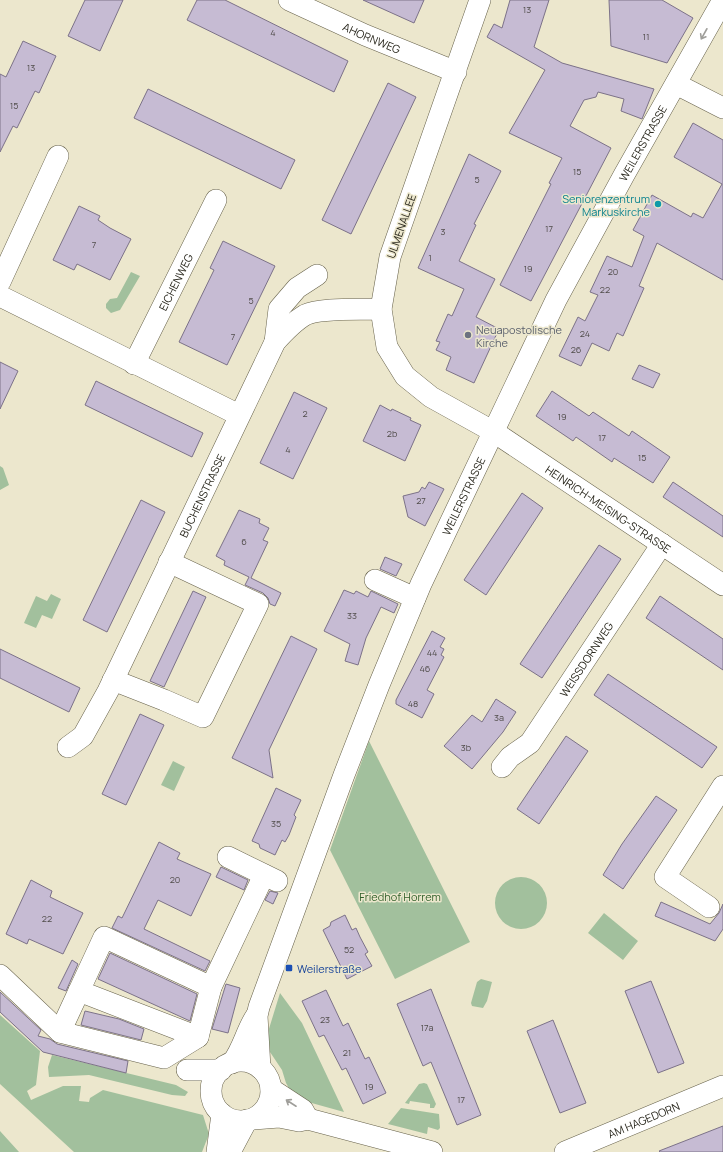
<svg xmlns="http://www.w3.org/2000/svg" width="723" height="1152" font-family="Manrope,sans-serif">
	<rect width="100%" height="100%" fill="#ece7cd"/>
	<!-- green -->
	<path fill="#a2c09d" d="M131,272L140,276L120,310L111,313L106,308V304L110,299L117,298Z
		M0,466L3,468L9,485L0,490Z
		M51,594L61,599L52,619L42,615L36,628L24,623L36,596L47,601Z
		M369,741L470,942L395,979L330,850Z
		M173,761L185,767L174,791L161,785Z
		M495 903a26 26 0 1 1 52 0a26 26 0 1 1-52 0Z
		M604,913L638,941L623,960L588,933Z
		M481,979L492,982L487,1001L483,1008L472,1006L471,1003L477,982Z
		M280,993L302,1023L344,1112L308,1102L290,1090L286,1083L282,1070L268,1049V1032Z
		M0,1015L40,1051L36,1085L27,1091L31,1100L63,1086H81L79,1101L89,1102L90,1098L103,1090L203,1115L209,1134L202,1152H74L0,1084Z
		M48,1054L176,1085L188,1092L185,1096L172,1095L89,1075L49,1077L48,1067L52,1055Z
		M424,1083L427,1084L436,1104L434,1108H430V1104L410,1101L409,1104L405,1103L419,1084Z
		M401,1108L439,1114L440,1128L438,1130L428,1127L427,1134L388,1124Z
		M0,1131L19,1152H0Z"/>
	<!-- building -->
	<path fill="#c6bbd3" stroke="#7c7288" d="M85,0H123L100,51L68,36Z
		M197,0H225L348,61L334,92L187,20Z
		M363,0H424L414,23Z
		M510,0H549L534,47L562,63L654,89L642,119L621,111L624,99L598,92L596,97L584,100L570,126L611,148L531,301L500,285L551,184L549,183L562,158L509,133L545,70L487,37L494,24L502,28Z
		M609,0H662L693,18L667,63L611,46Z
		M23,41L56,56L39,93L35,91L17,128L13,126L0,152V74L6,77Z
		M388,83L416,97L351,234L322,220Z
		M148,89L295,160L281,189L134,118Z
		M693,123L723,140V280L657,243L639,286L644,288L623,336L617,333L609,351L592,343L581,366L559,356L578,317L585,321L598,295L590,292L607,256L632,267L644,236L633,230L652,195L691,217L693,213L703,218L722,184L674,157Z
		M469,154L501,171L474,224L476,225L459,261L495,279L476,317L499,329L474,383L446,370L451,357L436,350L440,342L436,341L448,314L452,316L464,289L418,268Z
		M79,206L100,216L98,220L110,228L131,239L110,280L77,264L74,270L53,260Z
		M223,241L275,266L227,365L179,342L214,270L210,268Z
		M0,362L18,371L0,409Z
		M639,365L660,374L653,388L632,379Z
		M96,381L203,433L192,457L85,405Z
		M552,391L589,416L593,412L629,436L632,431L670,457L653,483L614,458L612,462L576,437L573,441L536,416Z
		M294,392L327,408L293,479L260,463Z
		M380,405L391,411L392,409L411,418L410,420L421,425L405,461L363,441Z
		M429,482L444,489L425,526L408,517L403,496L419,492L422,487L425,489Z
		M673,482L723,516V537L663,497Z
		M522,493L543,508L486,595L464,580Z
		M141,500L165,512L107,632L83,620Z
		M239,510L260,519L259,523L269,528L263,540L268,542L251,578L281,593L275,606L270,604L268,598L263,593L245,585L249,577L224,565L225,561L216,556Z
		M599,545L621,559L542,678L520,664Z
		M385,557L402,564L396,576L380,569Z
		M344,590L354,594L356,591L368,597L371,591L398,604L394,613L381,607L366,638L358,665L345,661L350,644L324,631Z
		M193,591L206,597L164,687L150,681Z
		M660,596L723,639V670L646,618Z
		M432,631L445,638L440,647L444,649L441,655L444,657L427,690L434,694L422,718L396,704V700Z
		M291,636L317,649L269,750L273,778L232,758Z
		M0,649L80,688L69,712L0,678Z
		M608,674L717,747L702,768L594,695Z
		M496,699L516,712L503,732L472,769L444,746L472,715L482,722Z
		M140,714L164,725L126,805L102,794Z
		M566,736L588,751L539,824L517,809Z
		M276,788L301,800L294,815L296,817L289,835L285,842L282,840L275,855L260,848L259,844L252,841Z
		M656,796L677,810L623,889L603,875L622,844Z
		M159,842L180,853L177,859L211,874L191,916L158,900L144,929L210,961L205,971L112,928L118,916L122,918Z
		M221,867L248,880L244,890L216,877Z
		M31,880L52,891L50,897L83,913L63,954L29,939L27,944L6,934Z
		M270,891L278,893L273,904L265,900Z
		M661,902L710,924L719,913L723,904V929L715,941L655,916Z
		M345,915L352,930L356,928L360,937L368,952L365,954L372,966L347,979L323,930L330,926L331,922Z
		M110,953L197,994L190,1021L98,979Z
		M72,960L78,964L66,991L58,988Z
		M651,981L684,1063L658,1073L625,991Z
		M226,984L240,988L228,1033L212,1029Z
		M431,989L481,1115L457,1125L431,1062L423,1066L397,1004Z
		M326,990L343,1026L348,1023L365,1059L369,1057L386,1093L363,1104L346,1068L342,1070L324,1035L319,1037L302,1001Z
		M0,992L41,1030L38,1036L50,1039L57,1044L128,1061L126,1073L43,1052L0,1012Z
		M85,1011L119,1019L144,1029L141,1040L81,1025Z
		M553,1020L586,1103L560,1113L527,1031Z
		M723,1126V1152H660L659,1151Z"/>
	<g fill="none" stroke-linecap="round" stroke-linejoin="round">
		<defs>
			<g id="minor">
				<path id="s1" d="M289,0L365,35L456,72"/>
				<path id="s2" d="M480,0L390,257L381,309L387,347L405,376L431,397L494,432L723,585"/>
				<path d="M676,84L723,108"/>
				<path d="M0,282L58,156"/>
				<path d="M0,296L239,415"/>
				<path d="M275,342L279,309L297,288L317,275"/>
				<path id="s3" d="M134,364L216,200"/>
				<path d="M375,580L415,598"/>
				<path d="M113,680L164,700L203,717L258,604L169,562"/>
				<path id="s4" d="M68,747L83,736L108,691L275,342C284,332 293,322 305,315C321,307 362,310 381,309"/>
				<path id="s5" d="M502,767L510,757L530,743L662,544"/>
				<path d="M228,857L277,881"/>
				<path d="M709,907L665,877L723,786"/>
				<path d="M0,975L60,1032L164,1058L198,1037L211,987L264,875"/>
				<path d="M60,1032L79,991"/>
				<path d="M198,1037L79,991L104,937L211,987"/>
				<circle cx="241" cy="1091" r="30"/>
				<path d="M232,1063C243,1049 246,1031 256,1016"/>
				<path id="s6" d="M260,1068L257,1016L259,1007L344,775L379,685L421,584L556,300L624,175L723,0"/>
				<path d="M187,1070H221"/>
				<path d="M271,1089L303,1110L308,1119"/>
				<path d="M253,1119L279,1117L299,1121L308,1119L432,1152"/>
				<path d="M217,1152L222,1114"/>
				<path d="M230,1152L247,1120"/>
				<path id="s7" d="M565,1152L723,1086"/>
			</g>
		</defs>
		<!-- minor casing -->
		<use href="#minor" stroke="#67624b" stroke-width="22"/>
		<!-- minor -->
		<use href="#minor" stroke="#fff" stroke-width="21"/>
	</g>
	<!-- one-way arrows -->
	<defs><path id="oneway-shaft" d="M-6 0H5M1.5-3L5.5 0L1.5 3" fill="none" stroke-width="1.6" stroke-linecap="round" stroke-linejoin="round"/></defs>
	<g stroke="#9f9e9a">
		<use href="#oneway-shaft" transform="translate(704 34) rotate(119)"/>
		<use href="#oneway-shaft" transform="translate(291 1103) rotate(-147)"/>
	</g>
	<!-- markers -->
	<circle fill="#0f9aa8" stroke="#ece7cd" stroke-width="1.5" cx="658" cy="204" r="4"/>
	<circle fill="#6b7280" stroke="#ece7cd" stroke-width="1.5" cx="468" cy="335" r="4"/>
	<rect fill="#1a4fb4" stroke="#ece7cd" stroke-width="1.5" x="285" y="964" width="8" height="8" rx="2"/>
	<g text-anchor="middle" dominant-baseline="central" stroke-width="3" stroke-linejoin="round" paint-order="stroke">
		<!-- number labels -->
		<g font-size="9" fill="#514d4b">
			<text x="527" y="9">13</text>
			<text x="273" y="32">4</text>
			<text x="646" y="36">11</text>
			<text x="31" y="67">13</text>
			<text x="14" y="105">15</text>
			<text x="577" y="171">15</text>
			<text x="477" y="179">5</text>
			<text x="549" y="228">17</text>
			<text x="443" y="231">3</text>
			<text x="94" y="244">7</text>
			<text x="430" y="257">1</text>
			<text x="528" y="268">19</text>
			<text x="613" y="271">20</text>
			<text x="605" y="289">22</text>
			<text x="251" y="300">5</text>
			<text x="585" y="333">24</text>
			<text x="233" y="336">7</text>
			<text x="576" y="349">26</text>
			<text x="305" y="413">2</text>
			<text x="562" y="416">19</text>
			<text x="392" y="433">2b</text>
			<text x="602" y="437">17</text>
			<text x="288" y="449">4</text>
			<text x="642" y="457">15</text>
			<text x="421" y="500">27</text>
			<text x="244" y="541">6</text>
			<text x="352" y="615">33</text>
			<text x="432" y="652">44</text>
			<text x="425" y="668">46</text>
			<text x="413" y="703">48</text>
			<text x="499" y="717">3a</text>
			<text x="466" y="747">3b</text>
			<text x="276" y="823">35</text>
			<text x="175" y="879">20</text>
			<text x="47" y="918">22</text>
			<text x="349" y="949">52</text>
			<text x="325" y="1019">23</text>
			<text x="427" y="1027">17a</text>
			<text x="347" y="1052">21</text>
			<text x="369" y="1086">19</text>
			<text x="461" y="1099">17</text>
		</g>
		<!-- street labels -->
		<g font-size="11" fill="#2a281e" stroke="#ece7cd">
			<text stroke="none"><textPath href="#s1" startOffset="91">AHORNWEG</textPath></text>
			<text stroke="none"><textPath href="#s6" startOffset="1008">WEILERSTRASSE</textPath></text>
			<text transform="translate(401 226) rotate(-71)">ULMENALLEE</text>
			<text stroke="none"><textPath href="#s3" startOffset="92">EICHENWEG</textPath></text>
			<text stroke="none"><textPath href="#s4" startOffset="287">BUCHENSTRASSE</textPath></text>
			<text stroke="none"><textPath href="#s6" startOffset="612">WEILERSTRASSE</textPath></text>
			<text stroke="none"><textPath href="#s2" startOffset="641">HEINRICH-MEISING-STRASSE</textPath></text>
			<text stroke="none"><textPath href="#s5" startOffset="138">WEISSDORNWEG</textPath></text>
			<text stroke="none"><textPath href="#s7" startOffset="85">AM HAGEDORN</textPath></text>
		</g>
		<!-- culture labels -->
		<g font-size="11" fill="#0d838f" stroke="#ece7cd" text-anchor="end">
			<text x="650" y="198">Seniorenzentrum<tspan x="650" dy="13">Markuskirche</tspan></text>
		</g>
		<!-- worship labels -->
		<g font-size="11" fill="#5b616d" stroke="#ece7cd" text-anchor="start">
			<text x="476" y="329">Neuapostolische<tspan x="476" dy="13">Kirche</tspan></text>
		</g>
		<!-- park labels -->
		<g font-size="11" fill="#2f5f29" stroke="#ece7cd">
			<text x="400" y="896">Friedhof Horrem</text>
		</g>
		<!-- transit labels -->
		<g font-size="11" fill="#164399" stroke="#ece7cd" text-anchor="start">
			<text x="297" y="968">Weilerstraße</text>
		</g>
	</g>
</svg>
